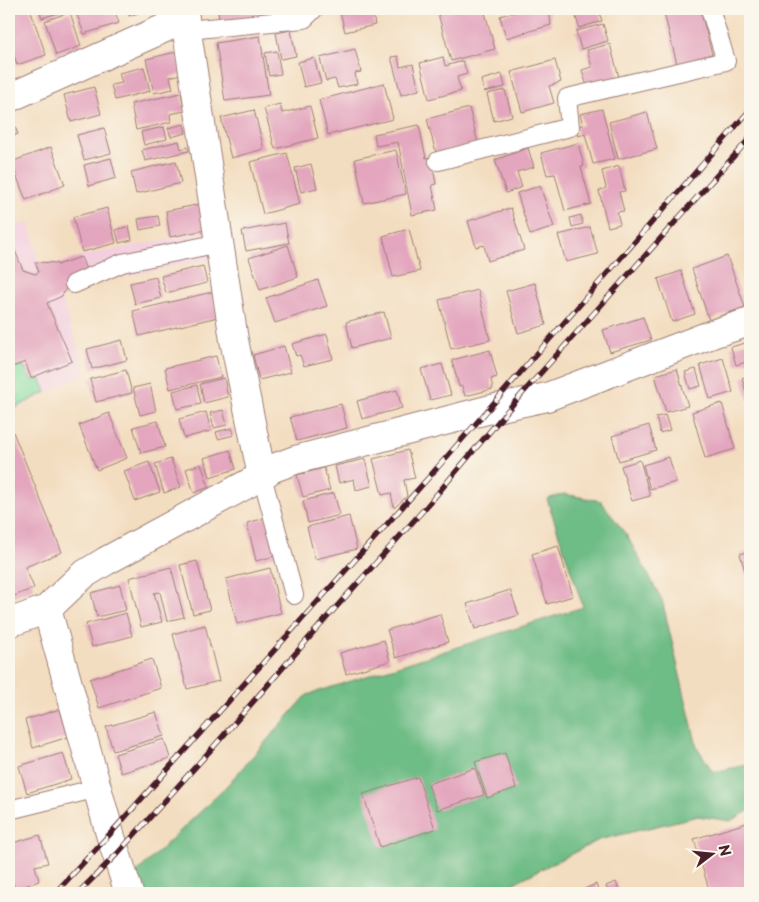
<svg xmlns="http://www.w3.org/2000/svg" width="759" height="902" font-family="'Playpen Sans',sans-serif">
	<rect width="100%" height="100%" fill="#fbf7ec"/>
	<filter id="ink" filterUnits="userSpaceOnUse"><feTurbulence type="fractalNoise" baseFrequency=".02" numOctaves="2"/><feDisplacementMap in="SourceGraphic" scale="10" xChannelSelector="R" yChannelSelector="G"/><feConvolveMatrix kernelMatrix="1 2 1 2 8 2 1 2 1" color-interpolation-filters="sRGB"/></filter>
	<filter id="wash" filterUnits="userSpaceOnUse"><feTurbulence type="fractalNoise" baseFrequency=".0096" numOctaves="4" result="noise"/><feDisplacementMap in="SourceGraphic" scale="20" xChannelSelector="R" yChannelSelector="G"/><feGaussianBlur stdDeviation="1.12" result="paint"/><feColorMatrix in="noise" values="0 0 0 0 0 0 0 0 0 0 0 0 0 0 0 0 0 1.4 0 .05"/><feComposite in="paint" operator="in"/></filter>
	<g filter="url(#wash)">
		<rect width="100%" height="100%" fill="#f3ddc0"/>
		<!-- built -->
		<path fill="#f3cfdf" d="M30,222L38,262L58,263L82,256L206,232L211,259L112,279L61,298L86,373L9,413V228Z"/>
		<!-- green -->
		<path fill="#88dda0" stroke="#697e66" d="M23,365L31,380L40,378L46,392L9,411V366L13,368Z"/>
		<!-- forest -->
		<path fill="#6ebc86" stroke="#5c6e58" d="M564,494L601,501L627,536L662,600L697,747L713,772L746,765L750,769V810L730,821L698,816L599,840L494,893H144L136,873L222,791L307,695L583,607L547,499Z"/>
		<g id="blocks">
			<!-- building -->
			<path fill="#e3a6be" d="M9,9H30L46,55L17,65L9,40Z
				M39,9H70L42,18Z
				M75,9H114L119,23L84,34Z
				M127,9H150L129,16Z
				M218,9H263L264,15L219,21Z
				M355,9H372L375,25L345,32L340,12Z
				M441,9H484L495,49L451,61L437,10Z
				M519,9H549L551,25L506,38L500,16L519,11Z
				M574,9H598L602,21L579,28Z
				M663,9H700L712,54L677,64Z
				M70,12L81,46L56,55L45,21Z
				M603,24L608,41L581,49L576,31Z
				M291,30L296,56L281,59L276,33Z
				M260,36L269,95L225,101L216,43Z
				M610,44L619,77L587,86L582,70L592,67L587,50Z
				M355,49L361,72L355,73L357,84L338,88L335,79L326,81L320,58Z
				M277,51L281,74L269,76L265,53Z
				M176,52L181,74L170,77L173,89L154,93L146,59Z
				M398,56L400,67L413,64L419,90L401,95L391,57Z
				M443,57L445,66L463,61L467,74L457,77L461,91L429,99L420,63Z
				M314,58L321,83L304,87L298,62Z
				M555,60L561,82L549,86L554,103L522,112L511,72Z
				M144,67L150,91L115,100L111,85L122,83L119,73Z
				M502,74L505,87L484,92L481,80Z
				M384,83L393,119L328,135L319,100Z
				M94,87L101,114L71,122L64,95Z
				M505,90L512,116L494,121L487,94Z
				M181,93L185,111L170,114L171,122L136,130L131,104Z
				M280,104L282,113L310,106L318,138L275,149L264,108Z
				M469,108L478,143L436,153L427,119Z
				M602,109L615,159L593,164L585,134L578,136L576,127L583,125L580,114Z
				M254,110L264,149L231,158L221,118Z
				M647,112L657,149L618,159L609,122Z
				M9,113L18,134L9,138Z
				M184,124L186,133L171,137L168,128Z
				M419,125L426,158L431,157L436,184L432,185L437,210L412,215L398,142L376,146L374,134Z
				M164,127L167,139L144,145L141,132Z
				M104,128L111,153L84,160L77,135Z
				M179,141L181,149L188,147L189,151L145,161L142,150Z
				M578,143L584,166L581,167L591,204L565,211L555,174L547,175L541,153Z
				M51,147L65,185L26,200L11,162Z
				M528,148L534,167L517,172L522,187L506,193L495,160Z
				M396,150L406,194L364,203L355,159Z
				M287,153L300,204L263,214L250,162Z
				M111,158L116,178L89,186L84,165Z
				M176,161L181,183L136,194L131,172Z
				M311,164L317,188L301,192L295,168Z
				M619,166L625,191L619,192L624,211L617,212L620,224L608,227L599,191L606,188L602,171Z
				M540,186L554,227L530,235L517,193Z
				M201,204L206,230L170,237L166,211Z
				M107,208L116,243L82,252L73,217Z
				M511,208L524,250L488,261L484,245L476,247L468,221Z
				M581,215L583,224L572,227L570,218Z
				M158,216L160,226L140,230L138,219Z
				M285,223L289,243L246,251L242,231Z
				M129,226L132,240L119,243L116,230Z
				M590,227L598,254L566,262L558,235Z
				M409,229L420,271L393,277L383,236Z
				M9,236L23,270L35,274L39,272L35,262L57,263V265L81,257L87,272L71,277L62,296L47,303L72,361L31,378L25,362L15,366L9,364Z
				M288,245L298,277L260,290L249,258Z
				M727,256L745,307L709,320L692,269Z
				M203,266L207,283L166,293L161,276Z
				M681,271L695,314L672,322L658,279Z
				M156,277L161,298L135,304L130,283Z
				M318,280L327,306L275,323L266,298Z
				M535,283L546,325L518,333L506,291Z
				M478,290L490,340L451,349L439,300Z
				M212,292L218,317L139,336L133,311Z
				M384,312L391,338L352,348L346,322Z
				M643,317L651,340L610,352L603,330Z
				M327,334L333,359L304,366L300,355L296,356L292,344Z
				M122,340L127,360L92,369L87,349Z
				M749,342L750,361L736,365L731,347Z
				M284,346L291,372L259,380L253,355Z
				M490,350L497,377L491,379L493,389L465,396L462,386L459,387L452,360Z
				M216,356L221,377L170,389L165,368Z
				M723,358L733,392L710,399L700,365Z
				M442,364L451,395L430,400L421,369Z
				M677,369L688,406L666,412L655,375Z
				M696,369L701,386L690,389L685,372Z
				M126,370L132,393L96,402L90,379Z
				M750,375V400H748L742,378Z
				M224,378L228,397L204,403L200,384Z
				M150,384L156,411L140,415L133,388Z
				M197,385L201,404L177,409L173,391Z
				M397,390L402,408L362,419L357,401Z
				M722,403L735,449L705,458L692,412Z
				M341,404L347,428L297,441L290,417Z
				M223,410L227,425L214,428L210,413Z
				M206,412L211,431L184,438L179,419Z
				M109,413L127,458L97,470L79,425Z
				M665,415L670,430L660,433L656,417Z
				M158,421L165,447L141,453L133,427Z
				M649,425L656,450L619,461L612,436Z
				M232,428L234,435L218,439L216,432Z
				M13,432L62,552L25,567L34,588L9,598V434Z
				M230,450L236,469L210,477L204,458Z
				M408,450L415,478L404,480L407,496L394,508L391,493L382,495L373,459Z
				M669,457L676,482L650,489L643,465Z
				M171,459L181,487L164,493L155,464Z
				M365,459L372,486L356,490L354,479L339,483L335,466Z
				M640,460L650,496L632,501L621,466Z
				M149,462L160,492L135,501L124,471Z
				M201,464L209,487L194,493L186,469Z
				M324,468L330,490L303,497L297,475Z
				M334,493L340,515L308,523L303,501Z
				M349,516L357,549L315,559L307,527Z
				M269,517L279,555L256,561L247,523Z
				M558,546L573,596L547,604L532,554Z
				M750,551V588L740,554Z
				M197,561L210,610L193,614L180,565Z
				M171,567L184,617L167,621L160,592L154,593L162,622L141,627L129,578Z
				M270,568L281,613L237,624L226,579Z
				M120,585L126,610L97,617L91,593Z
				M510,590L519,615L475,629L467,604Z
				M126,613L132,636L92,647L86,624Z
				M440,614L448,642L396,658L387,630Z
				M205,625L219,681L187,689L173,634Z
				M384,640L390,661L346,674L340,653Z
				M152,659L161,688L99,708L90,679Z
				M60,709L68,737L33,748L25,720Z
				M156,712L164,736L113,751L106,727Z
				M164,739L170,758L121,773L115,754Z
				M63,753L71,779L27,793L19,766Z
				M505,753L516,788L487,798L475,762Z
				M475,768L484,795L437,810L428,784Z
				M418,777L435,829L380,847L363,794Z
				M750,822V893H710L694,839Z
				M40,835L48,863L35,866L39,881L15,889L9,869V844Z
				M616,882L620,893H609L606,886Z
				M596,884L599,893H575Z"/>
		</g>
	</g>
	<g filter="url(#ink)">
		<use href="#blocks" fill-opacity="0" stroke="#9e7e76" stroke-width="1"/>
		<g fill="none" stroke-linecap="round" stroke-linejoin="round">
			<defs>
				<path id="service" d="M187,30L304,19L314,9
					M438,161L570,127L567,98L726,61L710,9
					M74,284L122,263L220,243
					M262,476L294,595
					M9,810L98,788"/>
				<path id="minor" d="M9,98L185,19L234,340L262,476L106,561L83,575L47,609L9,623
					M262,476L271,469L295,460L487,410L547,397L715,333L750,322
					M47,609L110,834L129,893"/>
				<path id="tertiary" d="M183,9L185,19"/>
			</defs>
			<!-- service casing -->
			<use href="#service" stroke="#9e7e76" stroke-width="20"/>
			<!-- minor casing -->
			<use href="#minor" stroke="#9e7e76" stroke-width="30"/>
			<!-- tertiary casing -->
			<use href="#tertiary" stroke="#9e7e76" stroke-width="30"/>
			<!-- service -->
			<use href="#service" stroke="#fff" stroke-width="18"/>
			<!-- minor -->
			<use href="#minor" stroke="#fff" stroke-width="28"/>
			<!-- tertiary -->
			<use href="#tertiary" stroke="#fff" stroke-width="28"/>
			<defs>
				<path id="rail" d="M55,893L110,834L430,476L750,110
					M78,893L117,854L216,744L330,614L427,506L513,404L750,138"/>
			</defs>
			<!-- rail casing -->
			<use href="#rail" stroke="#4a1f2b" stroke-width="5.5"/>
			<!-- rail -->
			<use href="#rail" stroke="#fbf7ec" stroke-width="4" stroke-dasharray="11" stroke-linecap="butt"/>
		</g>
	</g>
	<!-- margin -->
	<rect width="759" height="902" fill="none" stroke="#fbf7ec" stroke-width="30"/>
	<!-- north arrow -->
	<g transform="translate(712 854) rotate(74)" stroke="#fbf7ec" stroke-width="4" paint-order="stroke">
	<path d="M0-4L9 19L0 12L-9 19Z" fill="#4a1f2b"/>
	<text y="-8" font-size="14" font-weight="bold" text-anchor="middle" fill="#4a1f2b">N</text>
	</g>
</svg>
